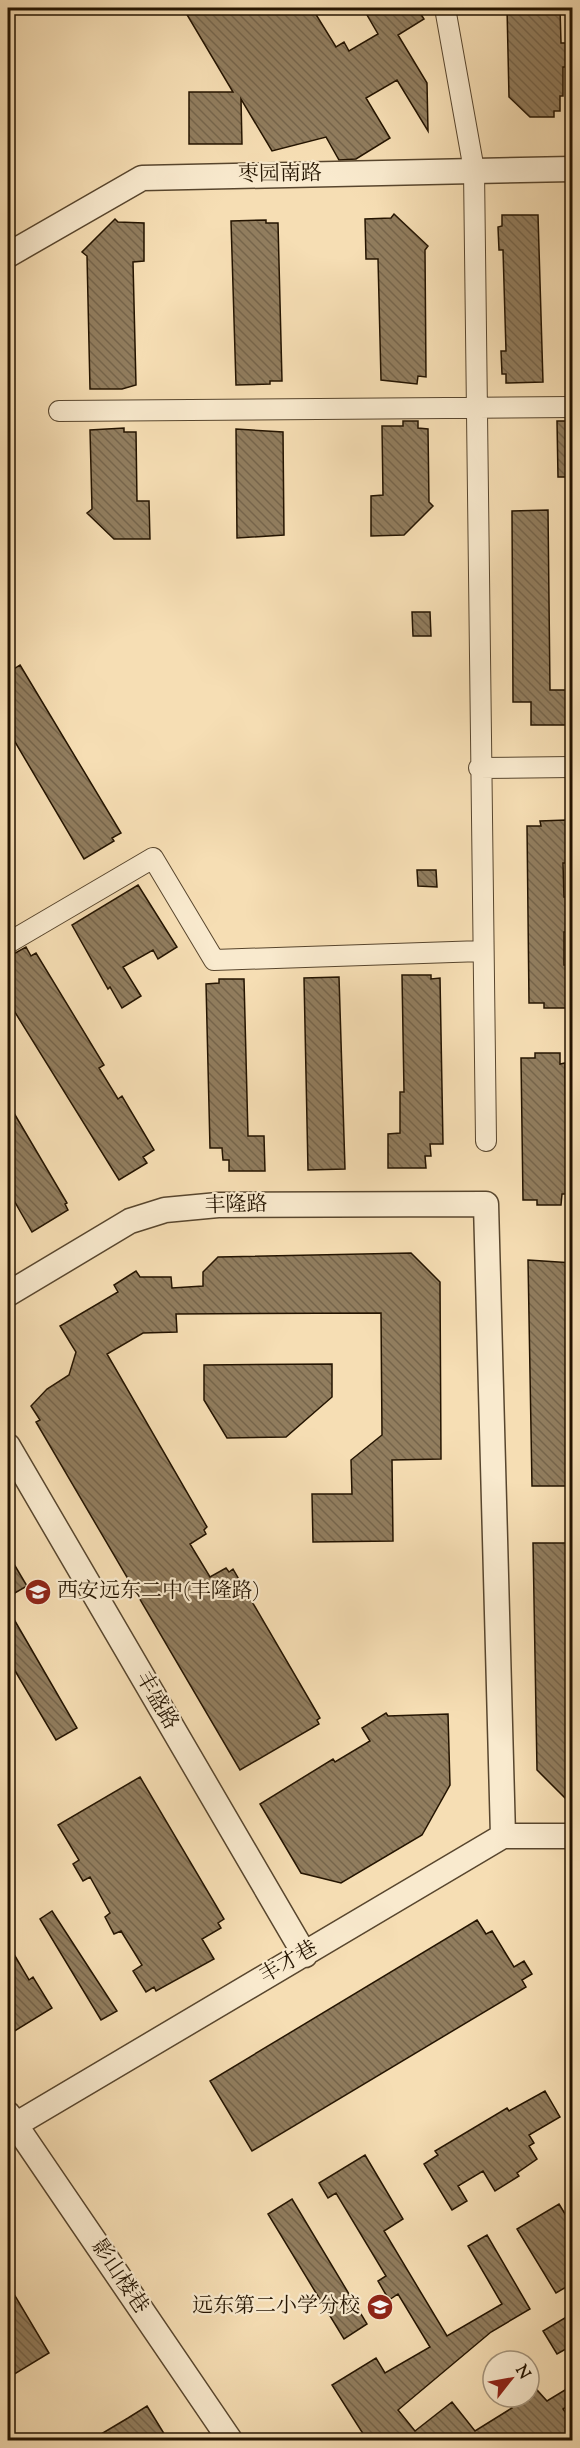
<svg xmlns="http://www.w3.org/2000/svg" width="580" height="2448" font-family="'Sorts Mill Goudy','Noto Serif SC',serif">
	<defs>
		<pattern id="building-back-hatch" width="6" height="6" patternUnits="userSpaceOnUse" patternTransform="scale(1.5)"><rect width="6" height="6" fill="#917d5e"/><path d="M-1 5l2 2M0 0l6 6M5-1l2 2" fill="none" stroke="#76654b"/></pattern>
	</defs>
	<rect width="100%" height="100%" fill="#f6deb4"/>
	<filter id="stains"><feTurbulence type="fractalNoise" baseFrequency=".00333" numOctaves="4"/><feColorMatrix values="0 0 0 0 .2 0 0 0 0 .09 0 0 0 0 .02 0 0 0 .5 -.17"/></filter>
	<radialGradient id="worn" r=".72"><stop offset=".6" stop-color="#630" stop-opacity="0"/><stop offset="1" stop-color="#630" stop-opacity=".3"/></radialGradient>
	<!-- building -->
	<path fill="url(#building-back-hatch)" stroke="#241401" stroke-width="1.5" d="M183,8H312L336,47L344,42L349,51L378,34L363,8H417L424,19L398,35L427,83L428,131L397,80L366,98L390,138L356,159L339,160L326,137L272,151L241,99L242,144H189V92H233Z
		M507,8H560L561,43H571L572,67H563V96H560V111H554V117H530L509,97Z
		M394,214L428,246L425,250L426,377L418,376L417,384L381,380L378,259H366L365,219L391,218Z
		M502,215H538L543,382L506,383V374H502L501,351H506L503,250H499L498,227L502,226Z
		M115,219L118,222L144,223V261L133,262L136,385L122,389H90L87,256L82,252Z
		M266,220V223H278L282,381H270V384L236,385L231,221Z
		M403,421H418V428L428,429L429,502L433,506L404,535L371,536V496L383,495L382,426H403Z
		M557,421H573V477H558Z
		M124,428V432H136L137,501H149L150,539H114L87,513L92,509L90,430Z
		M236,429L283,432L284,535L237,538Z
		M548,510L550,690H568V725H531V702H513L512,511Z
		M412,612H430L431,636H413Z
		M20,665L121,833L112,838L114,841L84,859L8,730V673Z
		M566,820V832H570L571,863H563L564,897H571L572,932H564V965H572L573,998H569V1008H544V1003H529L527,826H541L540,821Z
		M417,870H436L437,887L418,886Z
		M138,885L177,947L158,959L153,950L123,967L141,996L122,1008L110,987L108,989L72,925Z
		M26,947L31,956L36,953L104,1065L99,1068L118,1099L122,1096L154,1150L143,1157L147,1163L119,1180L8,1001V957Z
		M402,975H431V979L440,978L443,1144H430L431,1156H425L426,1168H388V1134L400,1133V1092H404Z
		M339,977L345,1169L308,1170L304,978Z
		M219,979H244L248,1136H264L265,1171H229V1160H223L222,1148H210L206,984L219,983Z
		M535,1053H560V1064L565,1063L567,1194H562L561,1205H537V1200H523L521,1058H535Z
		M8,1103L67,1203L65,1204L68,1210L32,1232L8,1190Z
		M411,1253L440,1282L441,1459L392,1460L393,1541L313,1542L312,1494H352L351,1460L382,1435L381,1313L176,1314L177,1332L143,1333L107,1354L207,1527L204,1530L206,1534L190,1544L210,1577L226,1568L229,1572L233,1569L320,1718L317,1720L319,1724L240,1770L36,1422L40,1420L31,1406L47,1389L69,1375L76,1352L60,1326L118,1292L114,1285L136,1271L140,1277H171L172,1288L203,1286V1272L218,1257Z
		M528,1260L573,1263V1486H532Z
		M332,1364V1397L286,1437L227,1438L204,1400V1365Z
		M533,1543H573V1806L537,1770Z
		M8,1554L27,1586L8,1597Z
		M8,1609L77,1728L56,1740L8,1659Z
		M386,1713L388,1716L448,1714L450,1785L422,1835L341,1883L301,1873L260,1804L333,1759L335,1762L370,1741L362,1728Z
		M140,1777L224,1919L218,1923L221,1928L202,1939L214,1959L156,1991L154,1987L146,1992L133,1971L142,1965L121,1931L114,1934L105,1917L110,1913L90,1877L83,1881L73,1864L79,1860L58,1825Z
		M52,1911L117,2011L101,2020L40,1919Z
		M477,1920L486,1934L492,1931L514,1967L524,1961L532,1974L522,1980L526,1987L252,2151L210,2081Z
		M8,1944L29,1980L33,1977L52,2008L8,2035Z
		M545,2091L560,2117L529,2135L534,2143L529,2146L537,2159L517,2173L519,2176L495,2191L483,2171L458,2186L467,2201L452,2210L424,2164L438,2155L435,2151L507,2108L509,2111Z
		M365,2155L403,2219L384,2231L447,2336L502,2304L468,2246L487,2235L530,2309L491,2332L398,2410L415,2431L452,2402L475,2431L512,2408L503,2397H529V2381L547,2401L573,2385V2403L563,2409L573,2423V2440H367L332,2385L376,2358L385,2373L430,2347L398,2294L389,2300L378,2281L386,2276L336,2193L328,2198L319,2183Z
		M292,2199L367,2324L344,2339L268,2214Z
		M559,2204L573,2227V2283L556,2293L517,2229Z
		M8,2284L49,2353L8,2378Z
		M573,2313V2345L557,2354L543,2331Z
		M147,2406L168,2440H91L128,2418Z"/>
	<g fill="none" stroke-linecap="round" stroke-linejoin="round">
		<defs>
			<path id="minor" d="M445,8L474,170L486,1141
				M59,411L572,407
				M479,768L572,767
				M8,943L153,858L214,960L482,951"/>
			<path id="tertiary" d="M8,255L142,178L572,169
				M8,1294L130,1221L165,1210L218,1205L486,1204L503,1836
				M8,1446L305,1955
				M8,2114L230,2440
				M15,2125L503,1836H572"/>
		</defs>
		<!-- minor casing -->
		<use href="#minor" stroke="#58462e" stroke-width="22"/>
		<!-- tertiary casing -->
		<use href="#tertiary" stroke="#58462e" stroke-width="27"/>
		<!-- minor -->
		<use href="#minor" stroke="#f9eace" stroke-width="20"/>
		<!-- tertiary -->
		<use href="#tertiary" stroke="#f9eace" stroke-width="24"/>
	</g>
	<!-- icons -->
	<defs>
		<symbol id="school-disc" viewBox="-11 -11 22 22"><circle r="9.5" fill="#8f2418" stroke="#f9eace"/><path d="M0-5L7-2L0 1L-7-2ZM-4 1L0 2.5L4 1V4Q0 6-4 4Z" fill="#fff"/></symbol>
	</defs>
	<g fill-rule="evenodd">
		<use href="#school-disc" x="23" y="1577" width="30" height="30"/>
		<use href="#school-disc" x="365" y="2292" width="30" height="30"/>
	</g>
	<g text-anchor="middle" dominant-baseline="central" stroke-width="4.5" stroke-linejoin="round" paint-order="stroke">
		<!-- street labels -->
		<g font-size="21" fill="#241401" stroke="#f9eace">
			<text transform="translate(280 175) rotate(-1)">枣园南路</text>
			<text transform="translate(236 1206) rotate(-2)">丰隆路</text>
			<text transform="translate(156 1701) rotate(60)">丰盛路</text>
			<text transform="translate(289 1963) rotate(-30)">丰才巷</text>
			<text transform="translate(119 2277) rotate(56)">影山楼巷</text>
		</g>
		<!-- poi labels -->
		<g font-size="21" fill="#241401" stroke="#f9eace" text-anchor="start">
			<text x="57" y="1592">西安远东二中(丰隆路)</text>
			<text x="360" y="2307" text-anchor="end">远东第二小学分校</text>
		</g>
	</g>
	<!-- margin -->
	<rect width="580" height="2448" fill="none" stroke="#f6deb4" stroke-width="30"/>
	<rect x="9" y="9" width="562" height="2430" fill="none" stroke="#241401" stroke-width="3"/>
	<rect x="15" y="15" width="550" height="2418" fill="none" stroke="#241401" stroke-width="1.5"/>
	<!-- north arrow -->
	<g transform="translate(511 2379) rotate(59)"><circle r="28" fill="#f9eace" stroke="#a4947c" stroke-width="1.5"/>
	<path d="M0-4.5L10 22L0 15L-10 22Z" fill="#8f2418"/>
	<text y="-9" font-size="16" font-weight="bold" text-anchor="middle" fill="#241401">N</text>
	</g>
	<rect width="100%" height="100%" filter="url(#stains)"/>
	<rect width="100%" height="100%" fill="url(#worn)"/>
</svg>
